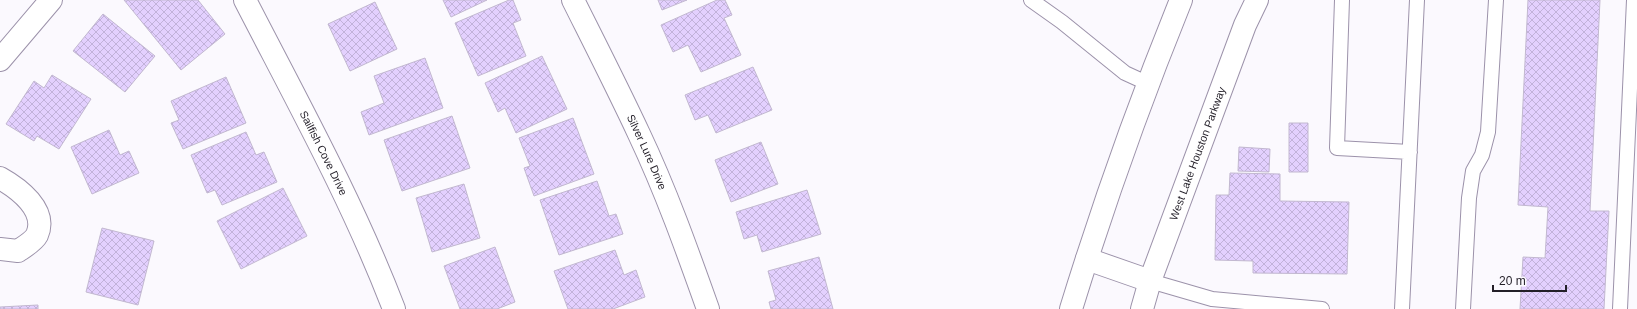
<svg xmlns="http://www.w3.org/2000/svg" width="1637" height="309" font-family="Arial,sans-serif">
	<defs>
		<pattern id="building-cross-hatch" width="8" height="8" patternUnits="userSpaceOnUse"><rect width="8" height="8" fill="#e3d0fe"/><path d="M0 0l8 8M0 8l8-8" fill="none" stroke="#c2b2da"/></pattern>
	</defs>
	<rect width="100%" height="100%" fill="#fbf9fe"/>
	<!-- building -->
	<path fill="url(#building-cross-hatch)" stroke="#c2b8d0" d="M124,0H198L225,34L181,70Z
		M443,0H487L451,17Z
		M509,0H513L521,20L513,23L526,56L478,76L455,23Z
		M658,0H687L662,10Z
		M717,0H725L732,15L724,18L741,55L701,72L688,45L673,52L661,25Z
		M1528,0H1600L1590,211H1609L1604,309H1520L1523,257L1545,258L1548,207L1518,205Z
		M375,2L397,49L350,71L328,24Z
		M103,14L155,56L125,92L73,51Z
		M542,56L567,109L516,133L505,108L498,112L485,83Z
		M425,58L443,108L369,135L361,112L384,103L374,76Z
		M753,67L772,110L716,133L708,115L695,120L685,95Z
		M52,75L91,99L59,149L37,136L34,141L6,124L34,81L44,88Z
		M226,77L246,123L183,149L171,123L179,120L171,101Z
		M452,116L470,168L402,191L384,140Z
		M573,118L594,174L534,196L524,168L530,166L519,138Z
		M1289,123H1308V172H1289Z
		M109,130L120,155L129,151L139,173L92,194L71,147Z
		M246,132L256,155L264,152L277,182L222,205L215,190L207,193L191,155Z
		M761,142L778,184L731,202L715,160Z
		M1239,147L1270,149L1269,172L1238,171Z
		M1230,173L1280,174V201L1349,202L1347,274L1253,273V261L1215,260L1216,195H1229Z
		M597,181L609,216L616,214L623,234L559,255L540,200Z
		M464,184L480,238L432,252L416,198Z
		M283,188L307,236L241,269L217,221Z
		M807,190L821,234L762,252L757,235L744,239L736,212Z
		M102,228L154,241L138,305L86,292Z
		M495,247L515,302L497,309H460L444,266Z
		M615,250L624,275L636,270L645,297L613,309H568L554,271Z
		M819,257L833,309H771L769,302L776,300L768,271Z
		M38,305V309H0V307Z"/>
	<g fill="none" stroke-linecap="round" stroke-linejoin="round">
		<defs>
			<path id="service" d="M1031,0L1062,22L1125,73L1149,84
				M1342,0L1337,148L1410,152
				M1150,281L1212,299L1322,309
				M1402,309L1417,0
				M1463,309L1469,198L1473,171L1482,155L1488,132L1496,0
				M1620,309L1634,0"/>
			<g id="minor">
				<path id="s1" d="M245,0C297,101 353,202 394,309"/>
				<path id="s2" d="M573,0C595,44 618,89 639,134C666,191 687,250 708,309"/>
				<path d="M0,60L51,0"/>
				<path d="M0,178C18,188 48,210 37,235C34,241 24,247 18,251L0,249"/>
			</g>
			<g id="primary">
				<path d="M1087,259L1150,281"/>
				<path d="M1071,309C1103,205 1140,101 1181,0"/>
				<path id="s3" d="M1142,309L1150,281L1245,25L1257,0"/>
			</g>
		</defs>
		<!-- service casing -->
		<use href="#service" stroke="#9c92aa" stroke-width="16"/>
		<!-- minor casing -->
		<use href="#minor" stroke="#9c92aa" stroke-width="24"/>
		<!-- primary casing -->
		<use href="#primary" stroke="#9c92aa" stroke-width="24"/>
		<!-- service -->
		<use href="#service" stroke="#fff" stroke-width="14"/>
		<!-- minor -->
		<use href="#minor" stroke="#fff" stroke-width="22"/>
		<!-- primary -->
		<use href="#primary" stroke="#fff" stroke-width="22"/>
	</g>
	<g text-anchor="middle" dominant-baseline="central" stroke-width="3" stroke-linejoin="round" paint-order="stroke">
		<!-- street labels -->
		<g font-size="11" fill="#231f28" stroke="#fbf9fe">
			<text stroke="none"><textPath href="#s2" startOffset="169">Silver Lure Drive</textPath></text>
			<text stroke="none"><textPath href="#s1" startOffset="172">Sailfish Cove Drive</textPath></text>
			<text stroke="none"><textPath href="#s3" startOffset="165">West Lake Houston Parkway</textPath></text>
		</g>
	</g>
	<!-- scale -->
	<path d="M1493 285v6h73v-6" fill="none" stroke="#231f28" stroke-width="2"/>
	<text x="1499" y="285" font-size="12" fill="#231f28" stroke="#fbf9fe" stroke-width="3" paint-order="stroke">20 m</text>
</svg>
